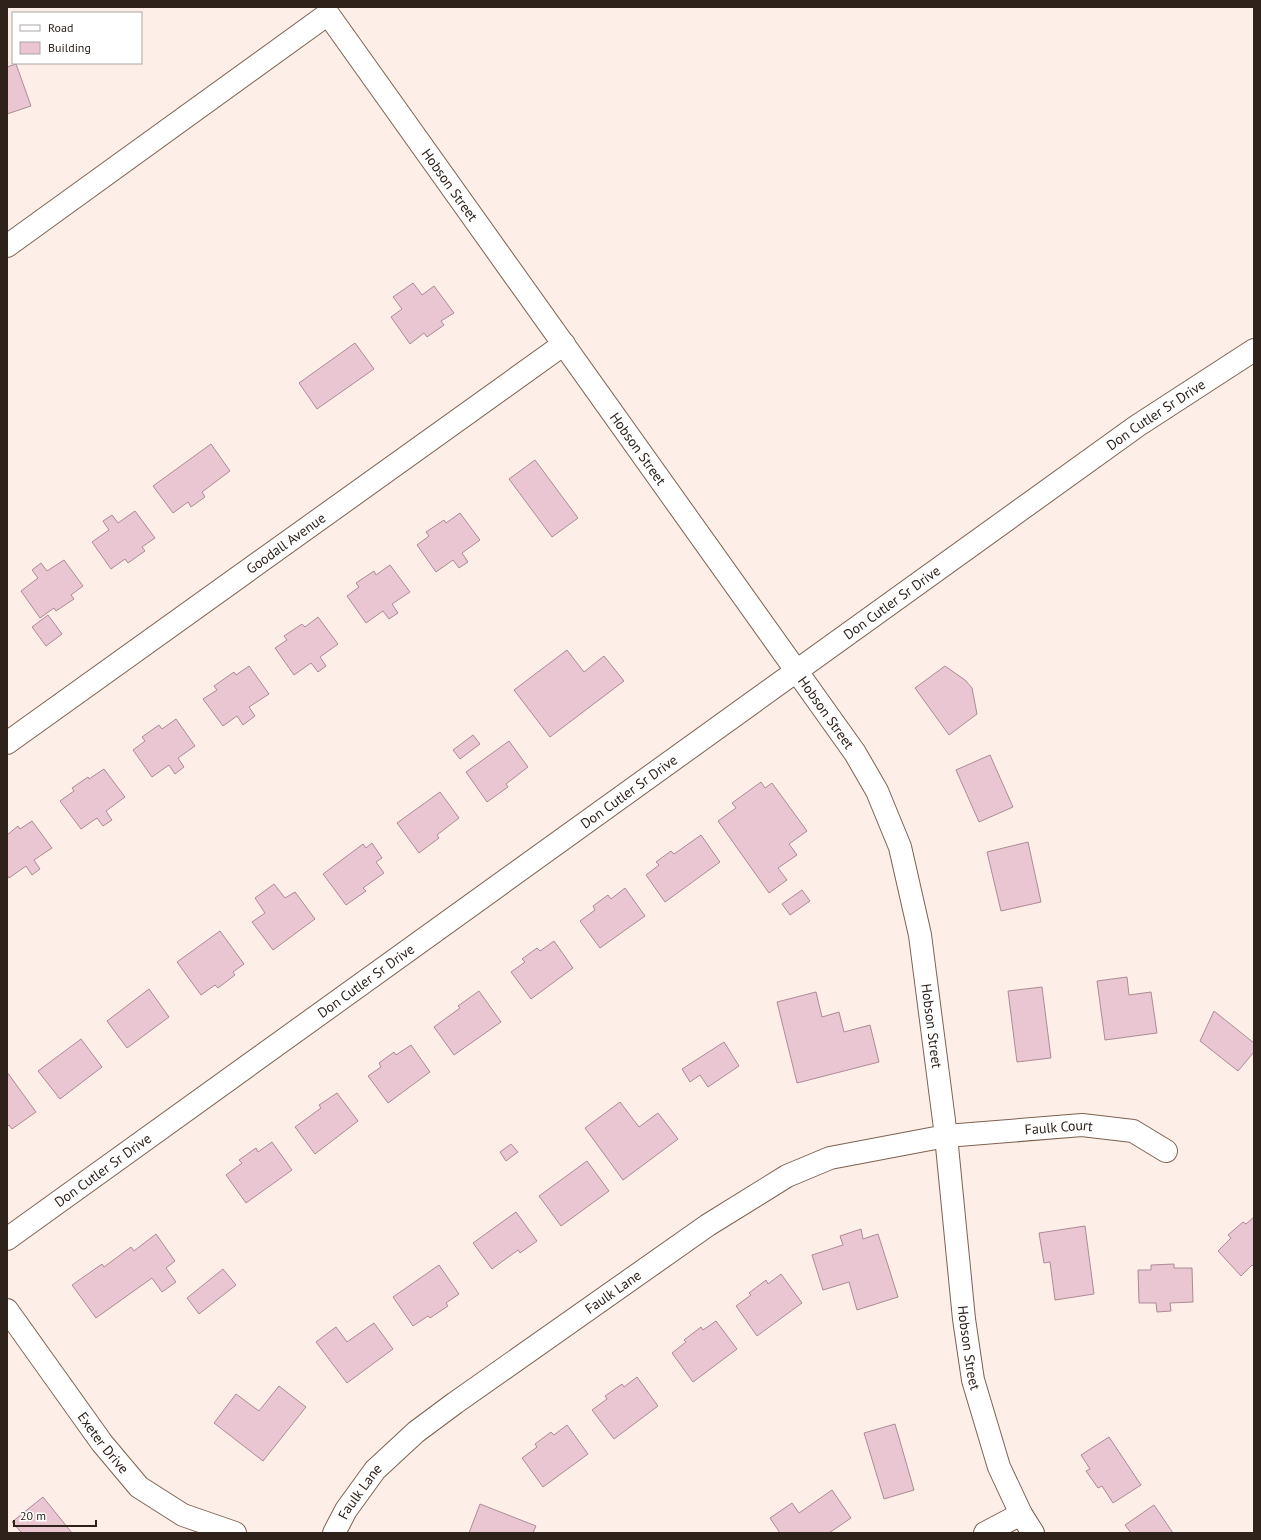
<svg xmlns="http://www.w3.org/2000/svg" width="1261" height="1540" font-family="'PT Sans',sans-serif">
	<rect width="100%" height="100%" fill="#fdefe7"/>
	<!-- building -->
	<path fill="#eac5d2" stroke="#ad8a96" d="M16,64L31,106L7,114V67Z
		M413,283L422,295L434,286L454,313L441,321L444,325L427,337L424,333L410,344L391,317L402,309L393,297Z
		M355,343L374,369L317,409L299,383Z
		M211,444L230,471L202,492L205,497L191,507L188,502L173,513L153,486Z
		M535,460L578,518L552,537L509,479Z
		M135,511L155,538L142,547L145,551L128,563L125,559L111,569L92,542L109,530L103,521L112,515L118,523Z
		M460,513L480,540L462,553L468,562L459,568L453,560L436,572L417,545L429,536L426,532L444,520L446,523Z
		M64,560L83,586L71,595L74,599L56,611L54,608L40,618L21,591L38,578L32,570L41,563L47,571Z
		M390,565L410,592L392,604L398,613L389,619L383,611L366,623L347,596L359,587L356,583L374,571L376,575Z
		M48,615L62,634L46,646L32,627Z
		M318,617L338,644L320,657L326,666L318,672L311,663L294,675L275,648L287,640L284,636L302,624L305,627Z
		M567,650L584,672L604,656L624,681L550,737L514,690Z
		M249,666L269,694L249,707L255,716L243,725L237,716L223,726L203,699L217,690L214,686L234,672L236,675Z
		M945,666L965,680L972,688L977,714L949,735L915,688Z
		M176,719L195,746L178,758L184,767L175,774L169,765L152,777L133,750L145,741L142,737L159,725L162,729Z
		M473,735L480,744L460,759L453,750Z
		M509,741L528,767L506,784L508,787L487,802L466,772Z
		M990,755L1013,807L979,822L956,770Z
		M104,769L125,797L106,811L112,820L103,826L97,818L81,829L60,801L74,791L72,788L88,777L89,779Z
		M761,782L765,788L772,783L807,831L789,844L797,855L778,868L787,880L769,893L718,821L736,808L732,803Z
		M440,792L459,818L437,835L439,838L419,853L397,823Z
		M32,821L52,848L34,860L40,869L32,875L26,866L9,878L7,875V835L18,826L20,829Z
		M701,835L720,862L665,902L646,875L659,865L656,862L671,851L674,854Z
		M1028,842L1041,902L1001,911L987,852Z
		M372,843L382,858L376,862L384,873L363,888L366,891L346,905L323,874L363,844L366,848Z
		M274,884L285,898L295,892L315,919L273,950L252,922L265,913L255,898Z
		M625,888L645,916L600,948L580,921L595,910L593,906L608,895L611,899Z
		M802,890L810,901L790,915L782,904Z
		M220,931L244,964L233,972L235,975L218,988L215,985L201,995L177,962Z
		M554,941L573,968L531,999L511,972L525,962L522,959L537,948L540,951Z
		M1127,977L1129,995L1151,992L1157,1033L1105,1040L1097,981Z
		M1042,987L1051,1058L1017,1062L1008,991Z
		M149,989L169,1017L127,1048L107,1021Z
		M479,991L501,1022L454,1055L434,1027L460,1008L458,1006Z
		M816,992L822,1017L839,1012L844,1032L870,1025L879,1062L797,1083L777,1002Z
		M1214,1011L1254,1043V1052L1238,1071L1200,1041Z
		M81,1039L102,1067L60,1099L38,1071Z
		M724,1042L739,1066L708,1087L700,1075L690,1082L682,1069Z
		M411,1045L430,1072L388,1103L368,1076L381,1067L379,1063L394,1052L396,1055Z
		M7,1072L36,1112L12,1129L9,1125L7,1127Z
		M337,1093L358,1121L315,1154L295,1127L321,1108L319,1105Z
		M620,1102L639,1127L658,1113L678,1139L623,1180L585,1128Z
		M272,1142L292,1170L246,1203L226,1175L242,1163L239,1160L256,1148L258,1152Z
		M511,1144L518,1152L506,1161L500,1152Z
		M587,1161L609,1191L561,1226L539,1196Z
		M516,1212L537,1241L520,1253L518,1250L492,1269L473,1243Z
		M1254,1217V1267L1252,1265L1241,1276L1218,1251L1231,1238L1228,1235L1243,1222L1246,1224Z
		M1085,1226L1094,1294L1055,1300L1050,1262L1044,1263L1039,1233Z
		M861,1229L863,1239L878,1234L898,1297L857,1310L849,1282L823,1290L812,1255L843,1245L840,1236Z
		M156,1234L175,1261L166,1268L176,1282L162,1292L152,1278L96,1318L72,1285L102,1264L104,1267L131,1247L134,1251Z
		M1174,1264V1268H1192L1193,1302L1170,1303L1171,1311L1157,1312L1156,1303H1139L1138,1270H1151V1265Z
		M439,1265L459,1294L446,1303L448,1306L430,1318L428,1316L413,1326L393,1297Z
		M223,1269L236,1285L199,1314L187,1298Z
		M781,1274L802,1303L757,1336L736,1306L751,1295L749,1293L766,1280L768,1284Z
		M716,1321L737,1349L693,1382L672,1353L686,1342L684,1340L701,1327L703,1330Z
		M374,1323L393,1349L347,1383L316,1342L336,1327L347,1342Z
		M637,1377L658,1406L614,1439L592,1410L607,1399L605,1396L622,1384L624,1387Z
		M279,1386L306,1407L263,1461L214,1423L236,1394L259,1411Z
		M895,1424L914,1490L884,1499L864,1433Z
		M567,1425L588,1454L543,1487L522,1458L537,1447L535,1444L551,1432L554,1435Z
		M1109,1437L1141,1485L1113,1503L1102,1486L1098,1488L1086,1471L1090,1469L1081,1455Z
		M832,1490L851,1518L829,1533H780L770,1518L792,1503L799,1513Z
		M43,1497L72,1533H22L12,1522Z
		M480,1504L536,1526L533,1533H469Z
		M1154,1505L1173,1533H1131L1125,1525Z"/>
	<g fill="none" stroke-linecap="round" stroke-linejoin="round">
		<defs>
			<g id="minor">
				<path id="s1" d="M7,246L328,14L855,753L877,791L900,847L920,935L946,1136L964,1319L973,1380L999,1467L1021,1514L1033,1533"/>
				<path id="s2" d="M7,743L564,344"/>
				<path id="s3" d="M7,1239L1137,426L1254,350"/>
				<path id="s4" d="M7,1310L102,1443L139,1487L183,1515L235,1533"/>
				<path id="s5" d="M334,1533L346,1510L375,1470L416,1432L455,1403L708,1225L787,1176L830,1158L946,1136L1082,1125L1133,1131L1166,1151"/>
				<path d="M985,1533L1021,1514"/>
			</g>
		</defs>
		<!-- minor casing -->
		<use href="#minor" stroke="#7e6251" stroke-width="24"/>
		<!-- minor -->
		<use href="#minor" stroke="#fff" stroke-width="22"/>
	</g>
	<g text-anchor="middle" dominant-baseline="central" stroke-width="3" stroke-linejoin="round" paint-order="stroke">
		<!-- street labels -->
		<g font-size="14" fill="#2e221b" stroke="#fff">
			<text stroke="none"><textPath href="#s1" startOffset="606">Hobson Street</textPath></text>
			<text stroke="none"><textPath href="#s3" startOffset="1414">Don Cutler Sr Drive</textPath></text>
			<text stroke="none"><textPath href="#s1" startOffset="930">Hobson Street</textPath></text>
			<text stroke="none"><textPath href="#s2" startOffset="343">Goodall Avenue</textPath></text>
			<text stroke="none"><textPath href="#s3" startOffset="1090">Don Cutler Sr Drive</textPath></text>
			<text stroke="none"><textPath href="#s1" startOffset="1254">Hobson Street</textPath></text>
			<text stroke="none"><textPath href="#s3" startOffset="766">Don Cutler Sr Drive</textPath></text>
			<text stroke="none"><textPath href="#s3" startOffset="442">Don Cutler Sr Drive</textPath></text>
			<text stroke="none"><textPath href="#s1" startOffset="1590">Hobson Street</textPath></text>
			<text stroke="none"><textPath href="#s5" startOffset="860">Faulk Court</textPath></text>
			<text stroke="none"><textPath href="#s3" startOffset="118">Don Cutler Sr Drive</textPath></text>
			<text stroke="none"><textPath href="#s5" startOffset="373">Faulk Lane</textPath></text>
			<text stroke="none"><textPath href="#s1" startOffset="1914">Hobson Street</textPath></text>
			<text stroke="none"><textPath href="#s4" startOffset="164">Exeter Drive</textPath></text>
			<text stroke="none"><textPath href="#s5" startOffset="49">Faulk Lane</textPath></text>
		</g>
	</g>
	<!-- border -->
	<rect width="1261" height="1540" fill="none" stroke="#2e221b" stroke-width="16"/>
	<!-- legend -->
	<rect x="12" y="12" width="130" height="52" fill="#ffffff" stroke="#aba7a4"/>
	<rect x="20" y="25" width="20" height="6" fill="#ffffff" stroke="#aba7a4"/>
	<text x="48" y="32" font-size="12" fill="#2e221b">Road</text>
	<rect x="20" y="42" width="20" height="12" fill="#eac5d2" stroke="#aba7a4"/>
	<text x="48" y="52" font-size="12" fill="#2e221b">Building</text>
	<!-- scale -->
	<path d="M14 1520v6h82v-6" fill="none" stroke="#2e221b" stroke-width="2"/>
	<text x="20" y="1520" font-size="12" fill="#2e221b" stroke="#ffffff" stroke-width="3" paint-order="stroke">20 m</text>
</svg>
